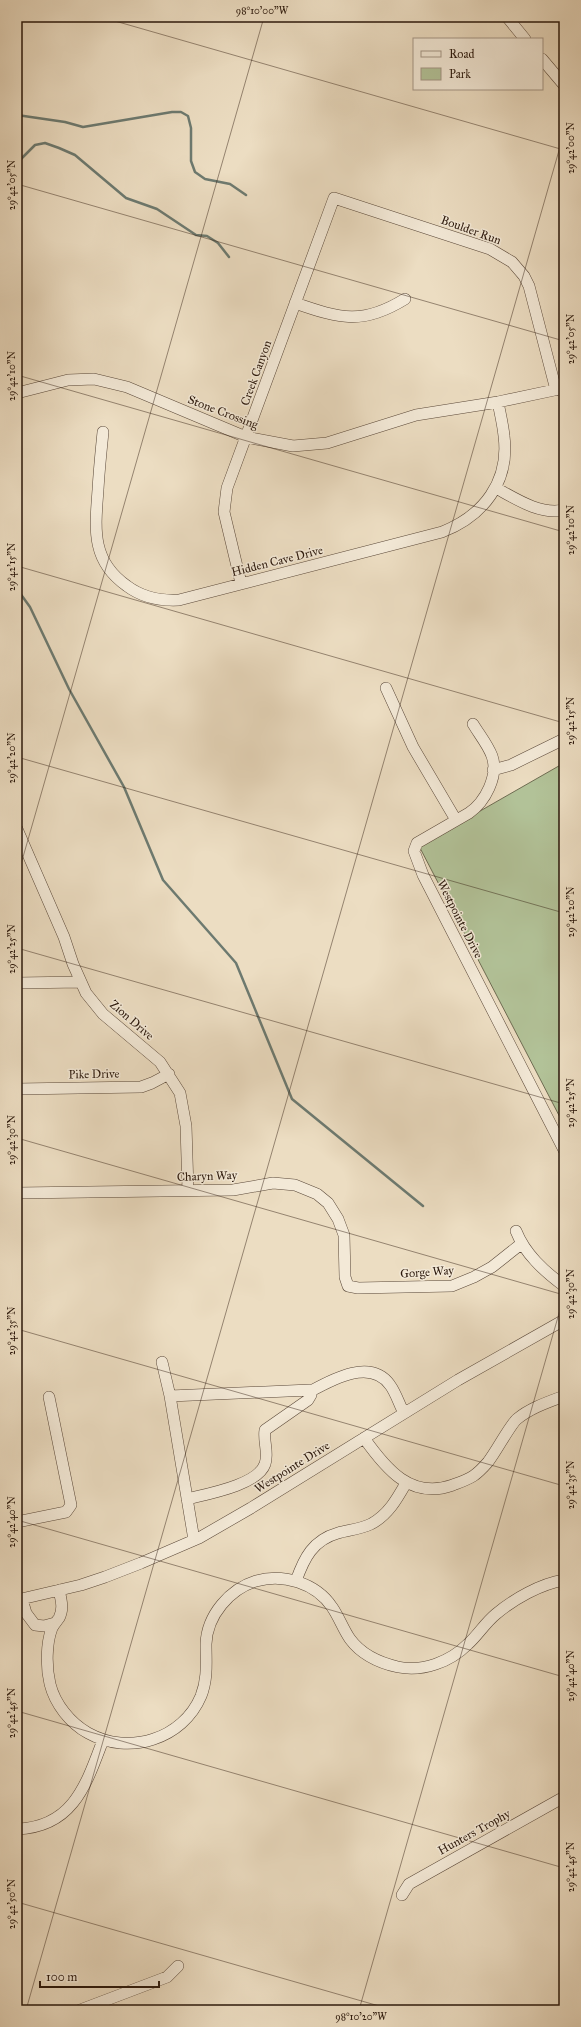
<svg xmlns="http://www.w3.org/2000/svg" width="581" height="2027" font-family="'IM FELL Great Primer',serif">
	<rect width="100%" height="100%" fill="#ecddc2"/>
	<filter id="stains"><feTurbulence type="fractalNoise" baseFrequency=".005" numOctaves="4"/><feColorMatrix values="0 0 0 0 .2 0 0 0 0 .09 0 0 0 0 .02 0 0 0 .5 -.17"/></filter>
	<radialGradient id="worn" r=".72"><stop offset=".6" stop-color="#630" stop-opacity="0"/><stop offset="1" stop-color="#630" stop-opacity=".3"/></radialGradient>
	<!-- green -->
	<path fill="#b2c298" stroke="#6e6c52" d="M564,763V1125L419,846Z"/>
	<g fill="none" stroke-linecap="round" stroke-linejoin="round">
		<!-- stream -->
		<path stroke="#6d7a70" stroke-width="2.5" d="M17,115L65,122L83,127L172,112H181L188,116L191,128V161L195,172L205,179L230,184L246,195
			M17,163L35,145L45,143L59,148L75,155L126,198L157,209L196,235L207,236L218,243L229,257
			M17,589L30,607L69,689L124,787L163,880L236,963L292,1099L423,1206"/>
		<defs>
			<path id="minor" d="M507,17L525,39
				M542,59L564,85
				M295,303C341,319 363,325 405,299
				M17,393L68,380L94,379L127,387L246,437L293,446L327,443L416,415L498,402L564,388
				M103,432C101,452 99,471 98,490C95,529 91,561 127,586C143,598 160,601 179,600L442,532C483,516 510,482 504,436C503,425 500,413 498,402
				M496,488C516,499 540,515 564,510
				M241,583L224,512L227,488L334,198L490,249L512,262L524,276L529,286L556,390
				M386,688L413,747L456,820
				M473,724C479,734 488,745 492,756C499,776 485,802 469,813L417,843L414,851L423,875L564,1150
				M493,770L511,765L564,739
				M17,829L64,937L73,964L86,993L103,1014L160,1062L180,1093L186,1126L188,1190
				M17,983L81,982
				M17,1089L141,1087L152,1083L169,1074
				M17,1193L233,1190L273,1183L295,1185L317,1194L328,1203L338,1219L344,1235L345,1277L348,1286L358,1288L452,1286L474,1277L492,1267L521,1244
				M516,1231C525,1254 544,1271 564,1286
				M162,1362L170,1396
				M311,1391C333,1379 371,1358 390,1385C396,1393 399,1404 404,1413
				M364,1438C386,1469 411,1500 453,1485C471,1478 475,1477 488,1462C496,1452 510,1425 517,1419C530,1408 548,1402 564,1396
				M187,1499C207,1494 258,1485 265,1464C269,1453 263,1441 265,1430L308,1400L311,1395L310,1390L170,1396L194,1540
				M17,1522L66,1512L71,1505L49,1397
				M296,1581C304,1558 313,1540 338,1533C349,1530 361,1529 371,1524C388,1515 397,1499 406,1483
				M59,1590C61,1599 64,1609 59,1618C57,1621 54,1624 52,1628C46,1644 46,1667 50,1684C55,1704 70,1723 88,1733C129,1756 183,1739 201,1696C208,1678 206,1662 206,1644C207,1615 230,1589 256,1581C283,1573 316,1583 332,1607C339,1617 343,1629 350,1639C361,1654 380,1663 398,1667C423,1672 450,1662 468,1644C478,1635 485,1623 496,1614C514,1599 540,1584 564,1580
				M22,1599L26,1613L35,1625L44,1626L55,1623
				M17,1600L81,1585L105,1577L141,1563L199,1538L251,1508L458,1380L564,1320
				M17,1829C73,1827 86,1785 103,1740
				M402,1895L409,1884L564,1797
				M80,2010L167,1977L178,1966"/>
		</defs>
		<!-- minor casing -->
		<use href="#minor" stroke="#5a4839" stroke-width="12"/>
		<!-- minor -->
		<use href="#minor" stroke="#f3e9d7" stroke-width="11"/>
	</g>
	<!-- ticks -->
	<path fill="none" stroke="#2a170b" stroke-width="1" stroke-opacity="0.45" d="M101,17L564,150M17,184L564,341M17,375L564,532M17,566L564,723M17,757L564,913M17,878L264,17M17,948L564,1104M17,1138L564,1295M17,1329L564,1486M17,1520L564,1677M17,1711L564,1868M17,1902L393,2010M26,2010L564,133M359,2010L564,1296"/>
	<g text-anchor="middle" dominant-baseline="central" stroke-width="3" stroke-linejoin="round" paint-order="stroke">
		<!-- street labels -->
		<g font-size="12" fill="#2a170b" stroke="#f3e9d7">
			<text transform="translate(471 230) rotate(20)">Boulder Run</text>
			<text transform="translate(256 373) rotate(-70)">Creek Canyon</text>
			<text transform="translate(223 412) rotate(21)">Stone Crossing</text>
			<text transform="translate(277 561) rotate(-14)">Hidden Cave Drive</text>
			<text transform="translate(460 919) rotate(63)">Westpointe Drive</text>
			<text transform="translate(132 1020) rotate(41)">Zion Drive</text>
			<text transform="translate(94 1074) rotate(-1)">Pike Drive</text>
			<text transform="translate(207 1176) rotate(-2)">Charyn Way</text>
			<text transform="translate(427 1272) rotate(-4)">Gorge Way</text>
			<text transform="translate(292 1467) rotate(-32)">Westpointe Drive</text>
			<text transform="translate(474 1832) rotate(-29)">Hunters Trophy</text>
		</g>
	</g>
	<!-- margin -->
	<rect width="581" height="2027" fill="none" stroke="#ecddc2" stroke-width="44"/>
	<!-- legend -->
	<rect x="413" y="38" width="130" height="52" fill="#f3e9d7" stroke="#a39585"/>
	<rect x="421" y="51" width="20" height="6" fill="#f3e9d7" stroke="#a39585"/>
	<text x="449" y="58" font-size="12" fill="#2a170b">Road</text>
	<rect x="421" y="68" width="20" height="12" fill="#b2c298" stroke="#a39585"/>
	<text x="449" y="78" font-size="12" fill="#2a170b">Park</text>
	<!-- scale -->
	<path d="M40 1981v6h119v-6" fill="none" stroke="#2a170b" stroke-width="2"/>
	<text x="46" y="1981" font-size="12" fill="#2a170b" stroke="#f3e9d7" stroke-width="3" paint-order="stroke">100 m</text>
	<rect x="22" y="22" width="537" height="1983" fill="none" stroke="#2a170b" stroke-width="1.5"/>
	<g font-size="10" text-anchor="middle" fill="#2a170b">
		<text x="262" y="14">98°10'00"W</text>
		<text transform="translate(570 148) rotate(-90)" y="4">29°42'00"N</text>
		<text transform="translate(11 185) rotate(-90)" y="4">29°42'05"N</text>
		<text transform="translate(570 339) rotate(-90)" y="4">29°42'05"N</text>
		<text transform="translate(11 376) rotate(-90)" y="4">29°42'10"N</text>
		<text transform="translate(570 530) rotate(-90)" y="4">29°42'10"N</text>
		<text transform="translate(11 567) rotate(-90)" y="4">29°42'15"N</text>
		<text transform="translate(570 721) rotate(-90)" y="4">29°42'15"N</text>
		<text transform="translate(11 758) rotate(-90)" y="4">29°42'20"N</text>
		<text transform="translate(570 912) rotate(-90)" y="4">29°42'20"N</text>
		<text transform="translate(11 949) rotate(-90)" y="4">29°42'25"N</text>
		<text transform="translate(570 1103) rotate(-90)" y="4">29°42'25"N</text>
		<text transform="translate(11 1140) rotate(-90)" y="4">29°42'30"N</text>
		<text transform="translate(570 1294) rotate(-90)" y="4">29°42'30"N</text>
		<text transform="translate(11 1331) rotate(-90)" y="4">29°42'35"N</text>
		<text transform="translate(570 1485) rotate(-90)" y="4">29°42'35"N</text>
		<text transform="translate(11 1522) rotate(-90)" y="4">29°42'40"N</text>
		<text transform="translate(570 1676) rotate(-90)" y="4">29°42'40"N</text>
		<text transform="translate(11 1713) rotate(-90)" y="4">29°42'45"N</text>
		<text transform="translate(570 1867) rotate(-90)" y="4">29°42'45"N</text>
		<text transform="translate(11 1904) rotate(-90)" y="4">29°42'50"N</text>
		<text x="361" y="2020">98°10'20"W</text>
	</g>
	<rect width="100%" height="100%" filter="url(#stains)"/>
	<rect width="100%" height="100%" fill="url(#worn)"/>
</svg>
